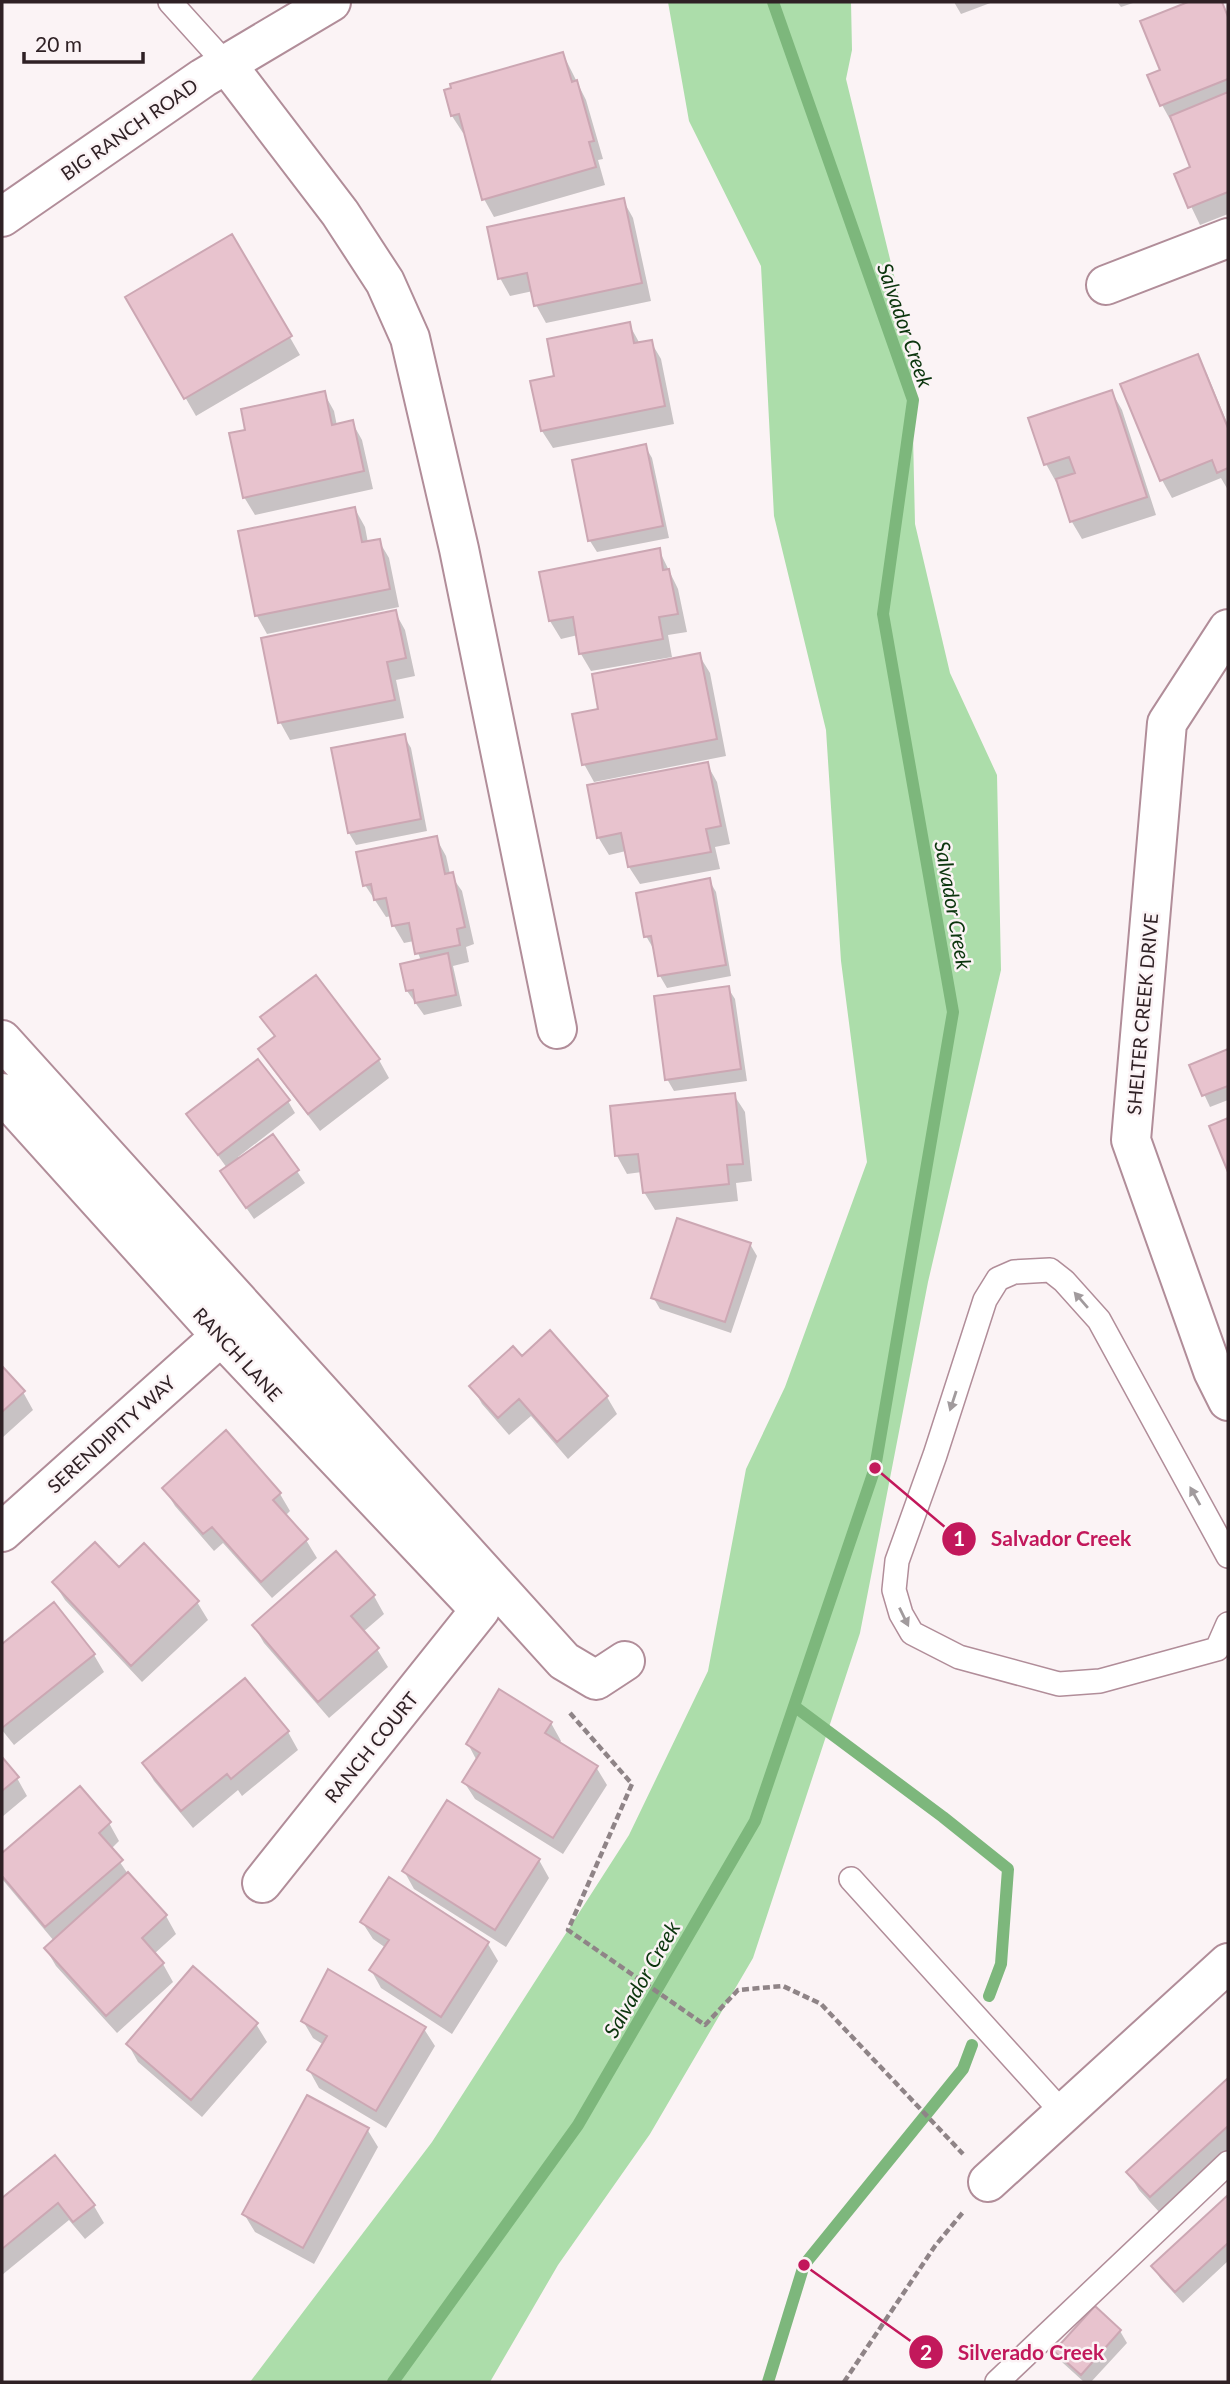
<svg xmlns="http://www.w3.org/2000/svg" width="1230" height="2384" font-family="Lato,sans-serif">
	<rect width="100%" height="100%" fill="#fbf3f5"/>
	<!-- green -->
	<path fill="#acddaa" d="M668,2H851L852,50L846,79L911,345L915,524L950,673L997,775L1001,970L928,1282L860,1633L753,1958L650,2134L558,2265L490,2382H250L432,2142L629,1835L708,1671L746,1469L785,1387L867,1162L841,961L826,730L774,516L761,266L689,121Z"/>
	<!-- shadow -->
	<path fill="#0003" d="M954,2H993L961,14Z
		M1117,2H1136L1121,7Z
		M1192,2H1222L1228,14V214L1200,225L1176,175L1193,168L1174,122L1172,123L1162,105L1149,76L1163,71L1142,22Z
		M563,54L586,100L603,159L598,160L605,185L494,217L484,199L465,133H463L452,116Z
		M623,200L633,218L651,301L546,323L536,305L533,291L510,296L500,278Z
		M232,236L300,355L196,416L127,297Z
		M629,324L640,344L651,342L661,359L674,424L553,448L542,431Z
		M1197,356L1207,374L1228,425V490L1221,478L1172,498L1162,480L1122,385Z
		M1112,392L1122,410L1156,515L1082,539L1072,522L1059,481L1056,482L1046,464Z
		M324,393L334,411L337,426L352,422L362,440L373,489L255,515L244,497L247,431Z
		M645,446L652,458L669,538L597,552L590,541Z
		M355,509L365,527L368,543L379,541L389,558L399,607L267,634L257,616L240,533Z
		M659,550L678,589L687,632L668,635L672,657L591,671L581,654L578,635L561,639L550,621Z
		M395,612L405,630L415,676L396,680L404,718L290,740L280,722Z
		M699,655L710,673L726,756L594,782L584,764Z
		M404,736L411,748L427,831L356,845L349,833L333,750Z
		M707,764L717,782L730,844L715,847L720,869L640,884L629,867L626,851L609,855L598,837Z
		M436,838L446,856L450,874L462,891L474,944L466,947L469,962L453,966L462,1006L424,1015L407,991L421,961L414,941L404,943L394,926L392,916L386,917L365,885Z
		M709,880L716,892L731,976L667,988L660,976L655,948H653L646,936Z
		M728,988L735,999L747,1081L674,1091L667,1079Z
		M263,1018L379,1060L389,1078L320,1131L271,1067L261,1049L275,1038Z
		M1228,1051V1100L1210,1107L1191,1066Z
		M734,1095L745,1112L752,1181L736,1183L738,1201L655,1210L644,1192L642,1172L627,1174L617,1156Z
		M288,1101L295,1113L238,1157L240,1159L273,1136L305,1183L254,1219L229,1183L227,1168L188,1114Z
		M750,1244L757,1256L731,1333L660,1309L653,1297Z
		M522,1358L607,1397L617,1414L568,1459L531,1416L509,1435L482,1404L472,1386Z
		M2,1368L23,1392L33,1410L2,1438Z
		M164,1488L280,1494L290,1511L285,1516L306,1540L317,1558L272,1598L223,1543L214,1551L175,1506Z
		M336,1554L374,1596L384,1614L363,1632L377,1649L388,1667L329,1718L264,1643L254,1626Z
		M54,1583L197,1602L208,1620L142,1682L65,1600Z
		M53,1604L94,1655L104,1672L14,1745L2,1730V1646Z
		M551,1723L561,1741L559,1744L596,1767L607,1785L563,1854L475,1799L464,1782L477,1761L468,1744Z
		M288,1732L298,1750L242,1796L238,1790L193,1828L154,1781L144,1764Z
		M2,1759L17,1778L27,1796L2,1817Z
		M80,1788L109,1823L119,1841L111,1849L130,1877L166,1916L176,1934L154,1954L163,1964L173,1982L117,2033L56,1966L46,1949L54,1941L2,1879V1855Z
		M539,1860L549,1878L506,1947L414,1889L404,1871Z
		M390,1880L488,1944L498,1961L452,2034L381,1988L371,1970L386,1948L373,1939L362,1922Z
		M303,2021L424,2029L435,2046L386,2128L319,2088L309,2070L324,2045L313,2038Z
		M256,2024L267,2042L202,2117L138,2062L128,2044Z
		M1228,2081V2153L1161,2214L1139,2190L1128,2172Z
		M367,2129L378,2147L314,2264L255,2232L244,2214Z
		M55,2157L94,2206L104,2223L85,2239L69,2220L2,2275V2200Z
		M1228,2197V2261L1183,2303L1160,2278L1153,2266Z
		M1120,2331L1127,2343L1091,2382H1084L1063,2363L1056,2352Z"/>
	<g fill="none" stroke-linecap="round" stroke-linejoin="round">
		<!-- stream -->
		<path stroke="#7db77c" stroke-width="12" d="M794,1706L943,1817L1008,1869L1001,1964L989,1996
			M393,2382L578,2125L755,1821L875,1468L953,1012L883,614L913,400L773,2
			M768,2382L804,2265L963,2069L972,2045"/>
	</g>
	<!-- building -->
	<path fill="#e8c3ce" stroke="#cca7b3" stroke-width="2" d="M1188,2H1222L1228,17V79L1160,106L1147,75L1160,70L1140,21Z
		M563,52L572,82L577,80L594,141L589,142L596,167L482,200L459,114L451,116L444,90L451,88L450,84Z
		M1228,92V192L1188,208L1174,174L1190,167L1170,116Z
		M624,198L642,283L534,306L527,273L498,279L487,227Z
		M232,234L292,336L184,399L125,297Z
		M630,322L634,343L652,340L665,406L541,431L530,381L554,376L547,339Z
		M1198,354L1228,428V468L1217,473L1212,460L1160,481L1120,384Z
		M1112,390L1147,497L1070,522L1056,479L1075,473L1069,457L1044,465L1028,418Z
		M325,391L332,425L353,420L364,471L243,498L229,433L245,430L241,409Z
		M646,444L663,526L588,541L572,460Z
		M355,507L362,542L380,539L390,589L255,616L238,531Z
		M660,548L663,570L669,569L678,614L659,617L663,639L579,654L573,617L549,621L539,572Z
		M396,610L406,658L387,662L395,700L278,723L261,638Z
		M700,653L717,739L582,765L572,714L598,709L592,674Z
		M405,734L421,819L348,833L331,748Z
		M708,762L721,826L706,829L711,852L628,867L621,833L597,838L587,785Z
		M437,836L445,874L453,872L465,927L457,929L460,945L415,954L409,923L392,926L386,898L374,900L371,884L363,886L356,852Z
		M710,878L726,965L658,976L651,936L644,937L636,893Z
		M448,953L456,995L415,1003L413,990L406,991L400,964Z
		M316,975L380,1059L308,1114L258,1049L275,1036L260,1017Z
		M729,986L741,1069L665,1080L654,996Z
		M1228,1049V1086L1202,1096L1189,1065Z
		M258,1059L290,1100L218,1155L186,1114Z
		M735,1093L743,1164L727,1165L729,1184L643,1193L638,1154L615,1156L610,1106Z
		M1228,1118V1172L1209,1126Z
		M273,1134L299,1170L246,1208L220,1171Z
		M677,1218L751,1243L725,1322L651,1298Z
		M550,1330L608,1396L557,1442L519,1399L498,1418L469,1386L513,1346L522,1356Z
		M2,1366L25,1391L2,1412Z
		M226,1430L281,1493L273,1500L308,1539L261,1582L212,1527L203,1534L162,1488Z
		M95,1542L119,1567L144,1543L199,1601L131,1666L52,1582Z
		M336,1551L375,1595L351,1616L379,1648L318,1702L252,1625Z
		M54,1602L95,1654L2,1728V1644Z
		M245,1678L289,1731L231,1779L227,1774L181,1811L142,1763Z
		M499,1689L552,1722L545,1733L598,1766L553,1838L462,1782L480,1753L466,1744Z
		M2,1757L19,1777L2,1791Z
		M80,1786L111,1822L99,1833L123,1860L45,1927L2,1876V1853Z
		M447,1800L540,1859L495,1930L402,1871Z
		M128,1872L167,1915L142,1938L164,1963L106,2016L44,1948Z
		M389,1877L489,1942L441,2017L369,1970L389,1940L360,1922Z
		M193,1966L258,2023L191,2100L126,2044Z
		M328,1969L426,2027L376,2111L307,2070L327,2036L301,2021Z
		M1228,2078V2126L1150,2197L1126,2172Z
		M307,2095L369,2128L303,2248L242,2214Z
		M55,2155L95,2205L73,2222L58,2203L2,2249V2198Z
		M1228,2195V2243L1175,2292L1151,2266Z
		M1095,2306L1121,2330L1081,2375L1054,2351Z"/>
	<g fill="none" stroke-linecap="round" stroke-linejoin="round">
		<defs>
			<path id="service" d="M170,2L227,65
				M1217,1649L1100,1681L1059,1684L959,1657L912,1633L901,1614L894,1590L897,1561L935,1455L985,1300L998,1279L1014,1272L1050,1270L1064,1281L1099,1320L1228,1556
				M1217,1649L1228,1624
				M851,1879L1063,2113
				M997,2382L1228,2163"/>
			<path id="minor" d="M227,65L340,213L385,282L410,338L459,549L557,1029
				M1106,285L1228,238
				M1228,629L1167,723L1131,1140L1213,1371L1228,1401
				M2,1040L564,1661L596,1680L625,1661
				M2,1093L221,1336L480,1610L262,1883
				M2,1532L221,1336
				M988,2182L1228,1963"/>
			<path id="tertiary" d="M2,217L203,78L331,2"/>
		</defs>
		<!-- service casing -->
		<use href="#service" stroke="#b18d99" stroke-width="26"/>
		<!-- minor casing -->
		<use href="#minor" stroke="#b18d99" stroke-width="42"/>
		<!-- tertiary casing -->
		<use href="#tertiary" stroke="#b18d99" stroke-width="42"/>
		<!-- path -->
		<path stroke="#8f8487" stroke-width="4.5" stroke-dasharray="7 3.5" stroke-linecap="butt" d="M570,1713L632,1784L568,1930L705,2025L738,1990L783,1986L821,2004L963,2154
			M844,2382L935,2246L964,2211"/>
		<!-- service -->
		<use href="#service" stroke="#fff" stroke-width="23"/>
		<!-- minor -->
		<use href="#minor" stroke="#fff" stroke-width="38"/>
		<!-- tertiary -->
		<use href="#tertiary" stroke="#fff" stroke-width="38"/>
	</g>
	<!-- one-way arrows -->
	<defs><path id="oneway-solid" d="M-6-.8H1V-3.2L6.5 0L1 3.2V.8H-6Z" transform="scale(1.75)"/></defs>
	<g fill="#a19b9d">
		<use href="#oneway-solid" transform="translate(1081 1300) rotate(-131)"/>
		<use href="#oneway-solid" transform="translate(953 1401) rotate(108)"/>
		<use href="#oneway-solid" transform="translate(1195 1496) rotate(-119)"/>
		<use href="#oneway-solid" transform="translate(904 1617) rotate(64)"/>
	</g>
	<g text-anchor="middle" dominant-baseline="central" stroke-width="5" stroke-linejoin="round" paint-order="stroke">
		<!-- street labels -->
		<g font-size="19" fill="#2f2125" stroke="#fbf3f5">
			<text transform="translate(129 129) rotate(-35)">BIG RANCH ROAD</text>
			<text transform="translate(1142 1014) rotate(-85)">SHELTER CREEK DRIVE</text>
			<text transform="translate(238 1354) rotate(47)">RANCH LANE</text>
			<text transform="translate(111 1434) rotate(-42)">SERENDIPITY WAY</text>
			<text transform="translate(371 1747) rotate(-51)">RANCH COURT</text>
		</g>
		<!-- water labels -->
		<g font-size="21" font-style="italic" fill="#0b350d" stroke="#fbf3f5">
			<text transform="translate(906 325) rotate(71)">Salvador Creek</text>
			<text transform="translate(954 905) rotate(80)">Salvador Creek</text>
			<text transform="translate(641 1979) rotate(-60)">Salvador Creek</text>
		</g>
	</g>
	<!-- callouts -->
	<path fill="none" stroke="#c2185b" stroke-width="2.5" d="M875 1468L959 1539M804 2265L926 2352"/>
	<g fill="#c2185b" stroke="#fbf3f5" stroke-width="2.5">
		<circle cx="875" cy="1468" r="7"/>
		<circle cx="804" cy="2265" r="7"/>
		<circle cx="959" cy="1539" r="18"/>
		<circle cx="926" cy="2352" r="18"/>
	</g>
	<g font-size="21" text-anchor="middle" font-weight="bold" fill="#fff">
		<text x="959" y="1546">1</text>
		<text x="926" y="2360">2</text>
	</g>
	<g font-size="21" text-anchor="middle" font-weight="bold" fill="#c2185b" stroke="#fbf3f5" stroke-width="5" stroke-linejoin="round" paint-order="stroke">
		<text x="1061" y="1546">Salvador Creek</text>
		<text x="1031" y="2360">Silverado Creek</text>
	</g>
	<!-- border -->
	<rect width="1230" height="2384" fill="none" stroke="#2f2125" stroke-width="7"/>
	<!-- scale -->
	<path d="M24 52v10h119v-10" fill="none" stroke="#2f2125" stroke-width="3.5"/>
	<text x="35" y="52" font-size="21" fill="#2f2125" stroke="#fbf3f5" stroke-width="5" paint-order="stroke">20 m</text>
</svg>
